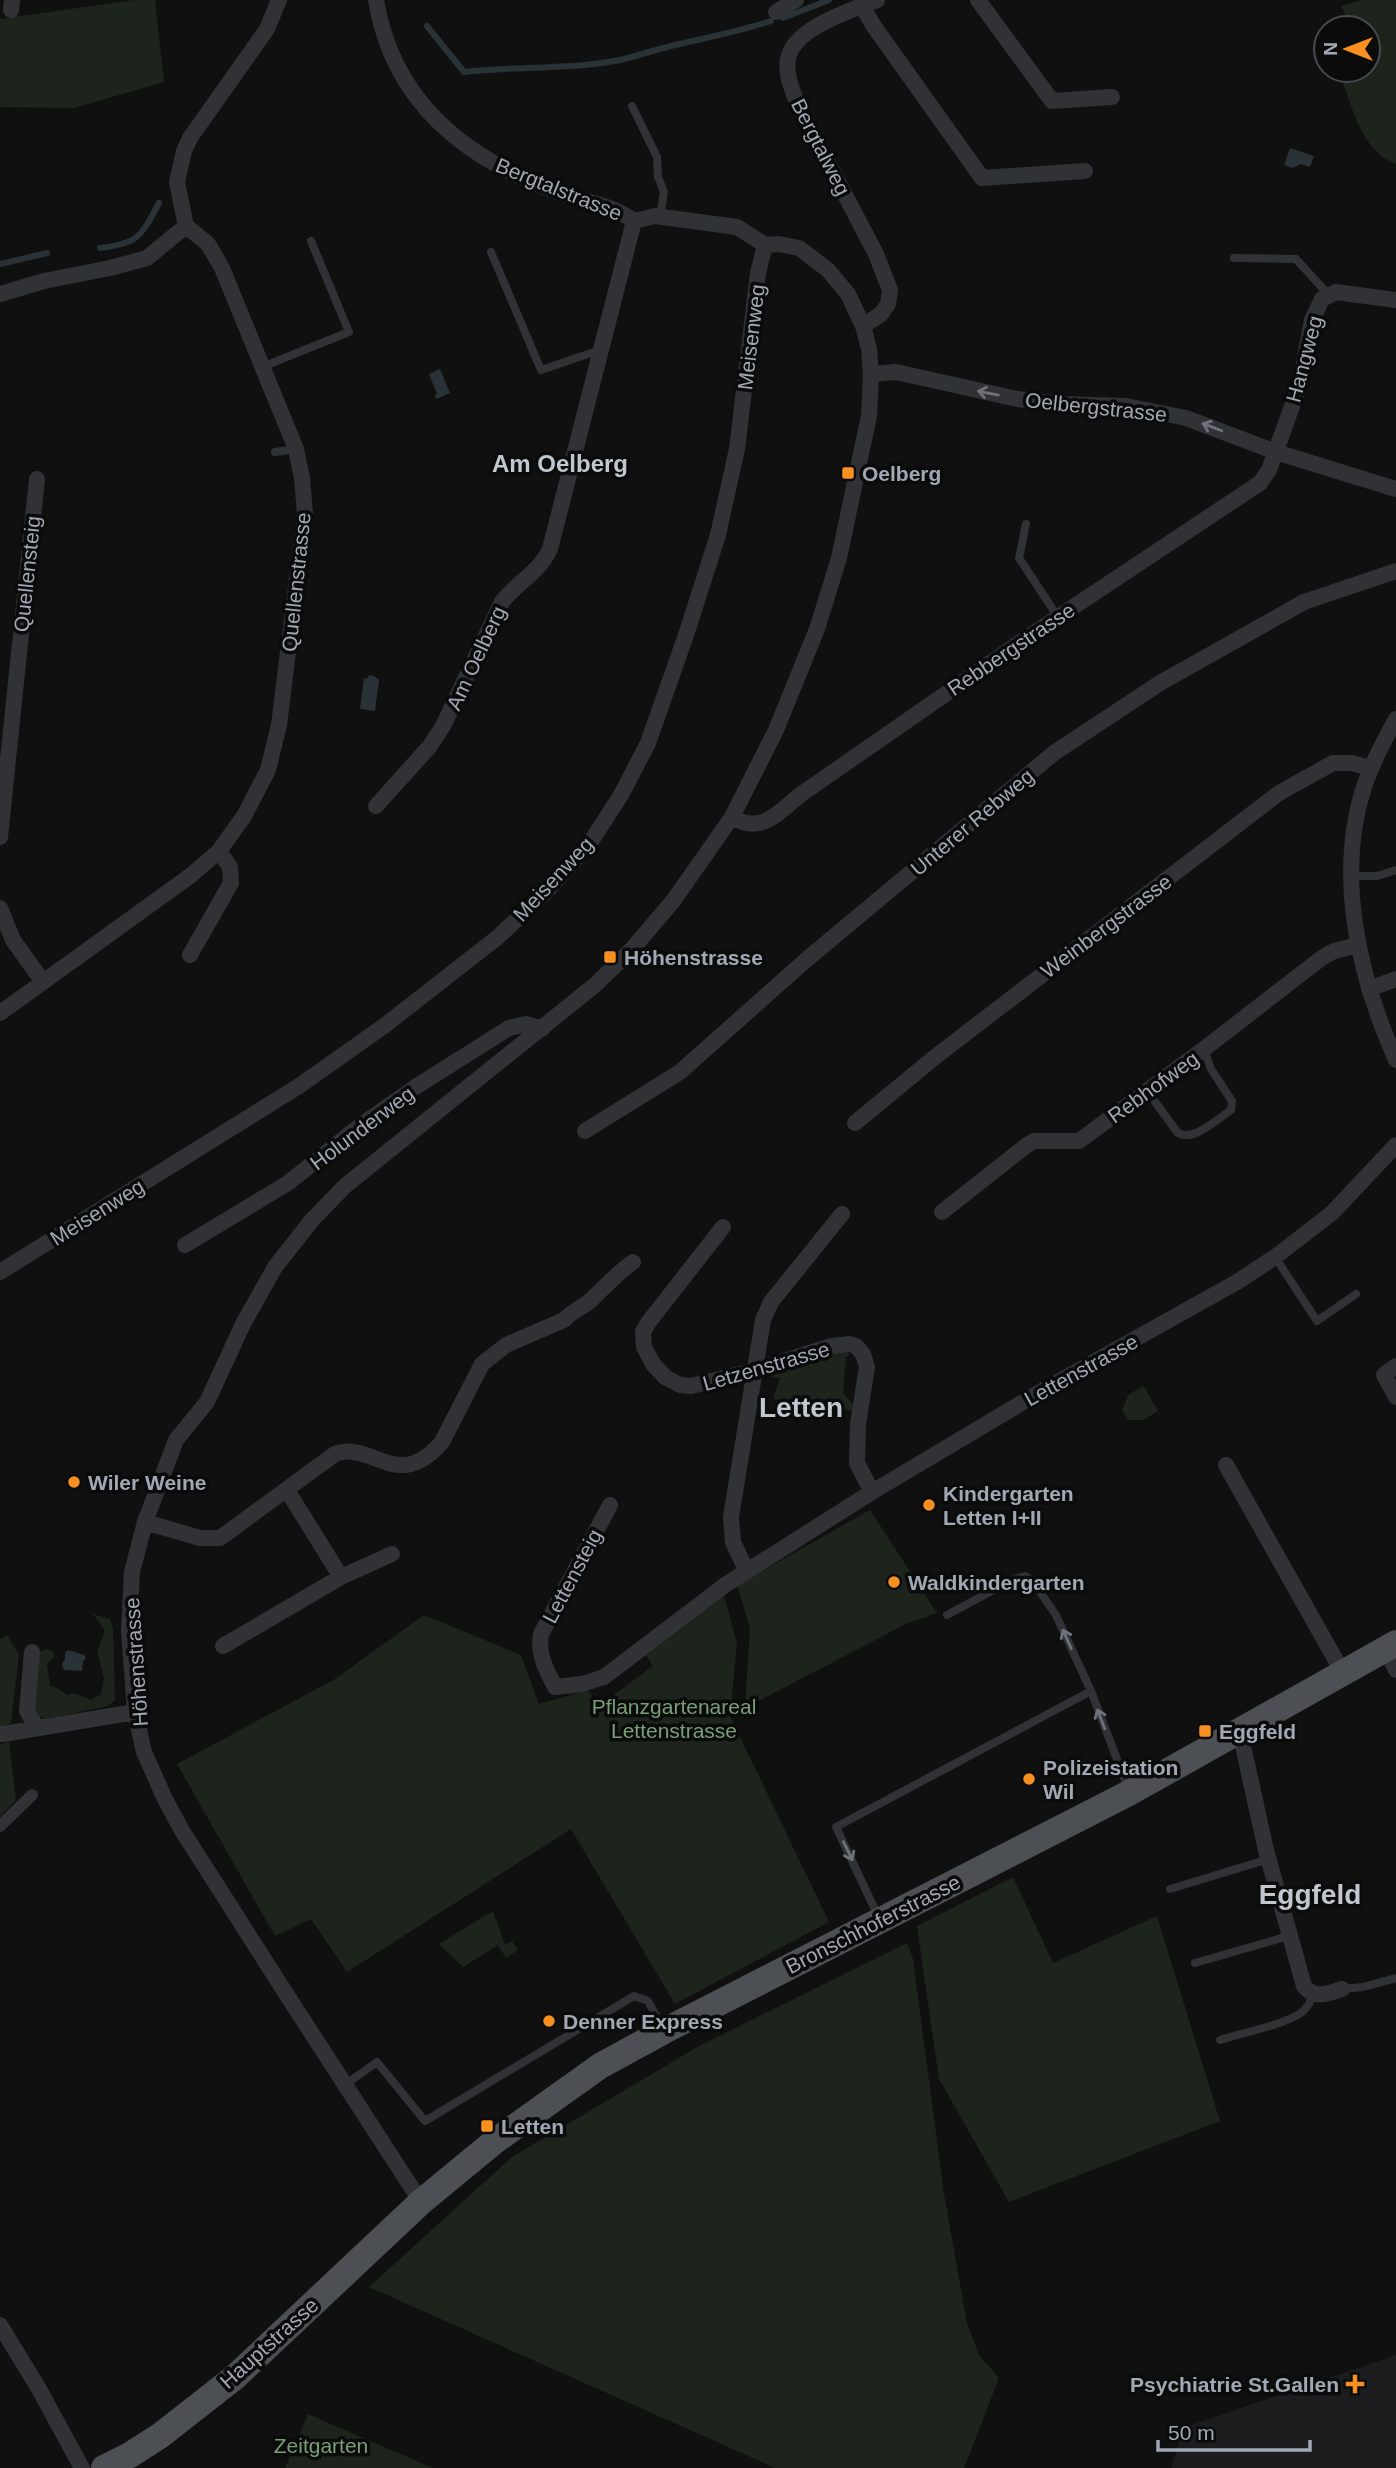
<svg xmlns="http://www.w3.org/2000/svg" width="1396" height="2468" font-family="Arial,sans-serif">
	<rect width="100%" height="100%" fill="#101011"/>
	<!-- built -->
	<path fill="#1c1c1e" d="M1396,2355V2468H1171L1183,2428Z"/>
	<!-- green -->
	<path fill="#1c241c" d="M134,0H155L164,82L74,108L0,107V19Z
		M1361,0H1396V164C1364,153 1353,111 1343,83L1352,70H1368V28H1352L1341,6Z
		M846,1352L850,1354L846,1357L843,1393L856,1407L855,1411L773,1399L780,1378L767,1376C788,1359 820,1354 846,1352Z
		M1144,1386L1158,1411L1143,1420H1128L1122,1410L1129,1394Z
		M870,1510L937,1613L906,1624L745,1708L750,1628L737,1585Z
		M723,1592L737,1643L730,1716L829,1922L675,2004L571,1829L347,1972L311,1919L275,1936L177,1764L335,1679L424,1615L521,1655L539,1704L588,1690L599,1706L653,1666L643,1651Z
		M93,1614L110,1619L113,1628L115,1700L108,1706L46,1719L32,1712L38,1653L46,1649L53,1651L54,1657L47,1664L50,1686L55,1687L68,1695L73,1693L91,1700L101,1694L104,1678L97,1651L105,1631Z
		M7,1635L19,1655L11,1723L0,1729V1639Z
		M9,1742L16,1800L0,1816V1744Z
		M1013,1877L1053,1963L1157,1916L1220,2121L1009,2202L939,2079L917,1926Z
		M493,1911L505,1945L512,1941L518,1950L506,1958L498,1945L463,1967L439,1944Z
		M907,1943L913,1959L944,2194L967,2323L979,2355L999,2378L964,2468H775L369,2287L512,2157L699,2046Z
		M308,2414L433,2468H285Z"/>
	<!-- water -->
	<path fill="#283237" d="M1290,148L1314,156L1310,167L1301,164L1293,168L1284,165Z
		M440,369L450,393L436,399L435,395L437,394L429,374Z
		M369,675L374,676L379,680L375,711L360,709L364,678L367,679Z
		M68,1650L84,1655L86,1658L83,1662L82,1671L64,1670L62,1664L65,1659V1653Z"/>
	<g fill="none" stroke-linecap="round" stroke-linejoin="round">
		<!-- stream -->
		<path stroke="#283237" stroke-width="6" d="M783,18L829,0
			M427,26L464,72C516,66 569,70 620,60C637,56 654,50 671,46C705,38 738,32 771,21
			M100,248C140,243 141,236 159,203
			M0,264L47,253"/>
		<!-- service -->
		<path stroke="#303236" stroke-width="8" d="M632,106L657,157L658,177L664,192L660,217
			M491,252L541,370L600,350
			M1234,258L1296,259L1329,295
			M262,367L349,332L311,241
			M275,452L296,449
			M1026,524L1019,558L1058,617
			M1351,876H1377L1396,870
			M1147,1091L1178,1133C1194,1142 1217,1119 1231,1110L1232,1101L1211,1069L1204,1049
			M1275,1257L1317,1321L1356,1294
			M947,1615L1014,1579L1025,1576L1031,1579L1056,1615L1091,1691L1128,1788
			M1170,1889L1269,1859
			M879,1918L836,1827L1091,1691
			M1195,1963L1289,1936
			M1342,1989L1363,1987L1396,1978
			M1220,2040C1242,2033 1283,2025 1301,2013C1308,2008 1310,2002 1313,1994
			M346,2084L377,2062L425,2121L634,1996L648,2001L663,2028"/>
		<!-- pedestrian -->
		<path stroke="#303236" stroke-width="12" d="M0,1826L32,1795"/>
		<!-- minor -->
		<path stroke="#303236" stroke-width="16" d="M376,0C393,104 469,162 564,194C588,203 612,205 634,221L655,216L737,227L765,245L779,244L799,248L828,270L848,294L863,326L869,349L871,374L869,416L839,558L817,629L776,730L732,817L673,901L633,948L595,985L345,1186L312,1220L275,1267L243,1324L207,1402L176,1440L145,1522L132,1572L129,1631L135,1712L144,1752L164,1797L181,1829L283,1989L421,2202
			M978,0L1052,101L1112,97
			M862,6L873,25L982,178L1085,171
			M11,10L12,0
			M776,12L796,0
			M0,294L44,281L110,268L147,258L186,226
			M863,326L881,314L888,304L890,290L876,254L799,107C793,92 785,75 788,59C793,28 852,10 877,0
			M871,374L896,372L1017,399L1060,404L1126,406L1186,418L1276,452L1396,489
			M1396,719C1384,741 1372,763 1364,787C1335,876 1359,977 1396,1060
			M376,806L430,746L443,726L502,602C517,582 539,573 550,549L634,221
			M732,817C761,835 778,813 800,795L1019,643L1260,483L1269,470L1300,384L1312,320L1322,299L1336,292L1396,300
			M0,837L37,479
			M0,908L13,940L43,982
			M190,955L231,883L230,867L219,851
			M1369,989L1396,979
			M0,1013L190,876L219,851L244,816L268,770L279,725L305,514L302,478L296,449L222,268L208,244L186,226L177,182L184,151L190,138L267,29L279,0
			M855,1123L935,1057L1279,793L1333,763H1352L1370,768
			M585,1131L680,1072L806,960L1054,753L1160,683L1304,602L1396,571
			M942,1212L1027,1145L1034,1141H1079L1204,1049L1323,957L1334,951L1358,945
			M723,1227L648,1323L643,1332L644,1347L653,1364L665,1377L680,1385L691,1386L756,1370L831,1346L850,1344L856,1346L863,1354L867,1367L858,1424L857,1463L872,1492
			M185,1245L288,1183L361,1125L417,1086L509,1028L526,1024L542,1029
			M0,1272L299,1086L384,1026L498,937L545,893L590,843L621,795L648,743L686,635L718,535L737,449L758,273L765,245
			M1396,1366L1384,1375L1396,1397
			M1226,1465L1343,1673
			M287,1490L341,1577
			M610,1505L541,1634C537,1654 546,1669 555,1687L582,1684L604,1677L725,1585L872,1492L1040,1392L1237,1282L1275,1257L1332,1213L1396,1145
			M145,1522L200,1538H220L335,1454C373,1440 397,1494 442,1442L482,1364L506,1345L564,1320C572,1311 582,1308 591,1300C605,1287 617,1273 633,1262
			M747,1572L733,1542L731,1517L763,1320L771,1302L842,1214
			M223,1646L341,1577L392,1554
			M1386,1649L1396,1670
			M32,1652L27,1711L37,1728
			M1241,1729L1243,1746L1266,1850L1304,1986C1315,2000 1328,1993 1342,1989
			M3,1734L135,1712
			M0,2325L39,2389L82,2468"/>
		<!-- primary -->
		<path stroke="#4c5055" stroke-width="26" d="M104,2468L130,2455L161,2435L235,2377L421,2202L495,2141L600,2066L664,2031L1129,1793L1396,1643"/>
	</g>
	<!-- one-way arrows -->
	<defs><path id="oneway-shaft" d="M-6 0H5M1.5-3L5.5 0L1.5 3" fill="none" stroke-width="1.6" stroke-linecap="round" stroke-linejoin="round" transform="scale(1.75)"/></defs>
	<g stroke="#6e737b">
		<use href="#oneway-shaft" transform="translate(988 393) rotate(-169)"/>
		<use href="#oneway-shaft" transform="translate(1212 427) rotate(-159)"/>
		<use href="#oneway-shaft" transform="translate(1067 1639) rotate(-114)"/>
		<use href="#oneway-shaft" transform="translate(1101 1719) rotate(-111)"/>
		<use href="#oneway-shaft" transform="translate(848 1851) rotate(64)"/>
	</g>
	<!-- markers -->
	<g fill="#f89021" stroke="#0b0b0c" stroke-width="2.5">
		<rect x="841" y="466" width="14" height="14" rx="3.5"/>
		<rect x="603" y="950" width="14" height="14" rx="3.5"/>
		<circle cx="74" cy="1482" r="7"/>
		<circle cx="929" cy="1505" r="7"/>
		<circle cx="894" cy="1582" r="7"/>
		<rect x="1198" y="1724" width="14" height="14" rx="3.5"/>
		<circle cx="1029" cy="1779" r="7"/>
		<circle cx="549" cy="2021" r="7"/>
		<rect x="480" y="2119" width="14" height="14" rx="3.5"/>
		<path d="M1351.5 2373.5h7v7h7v7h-7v7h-7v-7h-7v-7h7z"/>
	</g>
	<g text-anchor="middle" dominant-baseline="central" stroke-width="7" stroke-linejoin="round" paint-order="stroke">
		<!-- street labels -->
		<g font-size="21" fill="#a0a8b3" stroke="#0b0b0c">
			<text transform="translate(821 147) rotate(63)">Bergtalweg</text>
			<text transform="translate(559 189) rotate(22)">Bergtalstrasse</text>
			<text transform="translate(751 337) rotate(-83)">Meisenweg</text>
			<text transform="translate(1304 359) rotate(-75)">Hangweg</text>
			<text transform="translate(1096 407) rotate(6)">Oelbergstrasse</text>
			<text transform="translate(27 574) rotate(-84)">Quellensteig</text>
			<text transform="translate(296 582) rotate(-84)">Quellenstrasse</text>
			<text transform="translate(1011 649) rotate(-34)">Rebbergstrasse</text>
			<text transform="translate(476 658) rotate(-65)">Am Oelberg</text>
			<text transform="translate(972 822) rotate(-40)">Unterer Rebweg</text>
			<text transform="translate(553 879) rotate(-47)">Meisenweg</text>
			<text transform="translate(1106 926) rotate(-37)">Weinbergstrasse</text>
			<text transform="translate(1153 1087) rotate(-36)">Rebhofweg</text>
			<text transform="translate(362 1128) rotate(-37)">Holunderweg</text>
			<text transform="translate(97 1212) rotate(-32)">Meisenweg</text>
			<text transform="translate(766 1366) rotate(-16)">Letzenstrasse</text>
			<text transform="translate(1081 1370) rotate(-29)">Lettenstrasse</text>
			<text transform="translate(572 1576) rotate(-62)">Lettensteig</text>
			<text transform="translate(136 1662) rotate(-94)">Höhenstrasse</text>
			<text transform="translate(873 1924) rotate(-27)">Bronschhoferstrasse</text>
			<text transform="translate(269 2343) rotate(-42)">Hauptstrasse</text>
		</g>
		<!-- poi labels -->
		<g font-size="21" font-weight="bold" fill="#a0a8b3" stroke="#0b0b0c" text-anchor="start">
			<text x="862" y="473">Oelberg</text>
			<text x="624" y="957">Höhenstrasse</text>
			<text x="88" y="1482">Wiler Weine</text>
			<text x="943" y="1493">Kindergarten<tspan x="943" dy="24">Letten I+II</tspan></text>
			<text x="908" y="1582">Waldkindergarten</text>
			<text x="1219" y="1731">Eggfeld</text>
			<text x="1043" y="1767">Polizeistation<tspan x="1043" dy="24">Wil</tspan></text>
			<text x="563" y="2021">Denner Express</text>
			<text x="501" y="2126">Letten</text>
			<text x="1339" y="2384" text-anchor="end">Psychiatrie St.Gallen</text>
		</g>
		<!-- park labels -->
		<g font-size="21" fill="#799f76" stroke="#0b0b0c">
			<text x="674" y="1706">Pflanzgartenareal<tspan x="674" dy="24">Lettenstrasse</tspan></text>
			<text x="321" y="2445">Zeitgarten</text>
		</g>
		<!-- quarter labels -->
		<g font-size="24" font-weight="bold" fill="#c1c7cf" stroke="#0b0b0c">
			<text x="560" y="463">Am Oelberg</text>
		</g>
		<!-- district labels -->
		<g font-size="28" font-weight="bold" fill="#c1c7cf" stroke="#0b0b0c">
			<text x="801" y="1407">Letten</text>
			<text x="1310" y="1894">Eggfeld</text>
		</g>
	</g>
	<!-- north arrow -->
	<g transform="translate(1347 49) rotate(270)"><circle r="33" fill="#0b0b0c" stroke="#474a4f" stroke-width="2"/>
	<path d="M0-5L12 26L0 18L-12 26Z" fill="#f89021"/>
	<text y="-10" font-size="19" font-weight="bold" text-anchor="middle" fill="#a0a8b3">N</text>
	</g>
	<!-- scale -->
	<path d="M1158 2440v10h152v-10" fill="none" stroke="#a0a8b3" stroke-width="3.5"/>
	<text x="1168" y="2440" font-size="21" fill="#a0a8b3" stroke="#0b0b0c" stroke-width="5" paint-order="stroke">50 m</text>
</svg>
